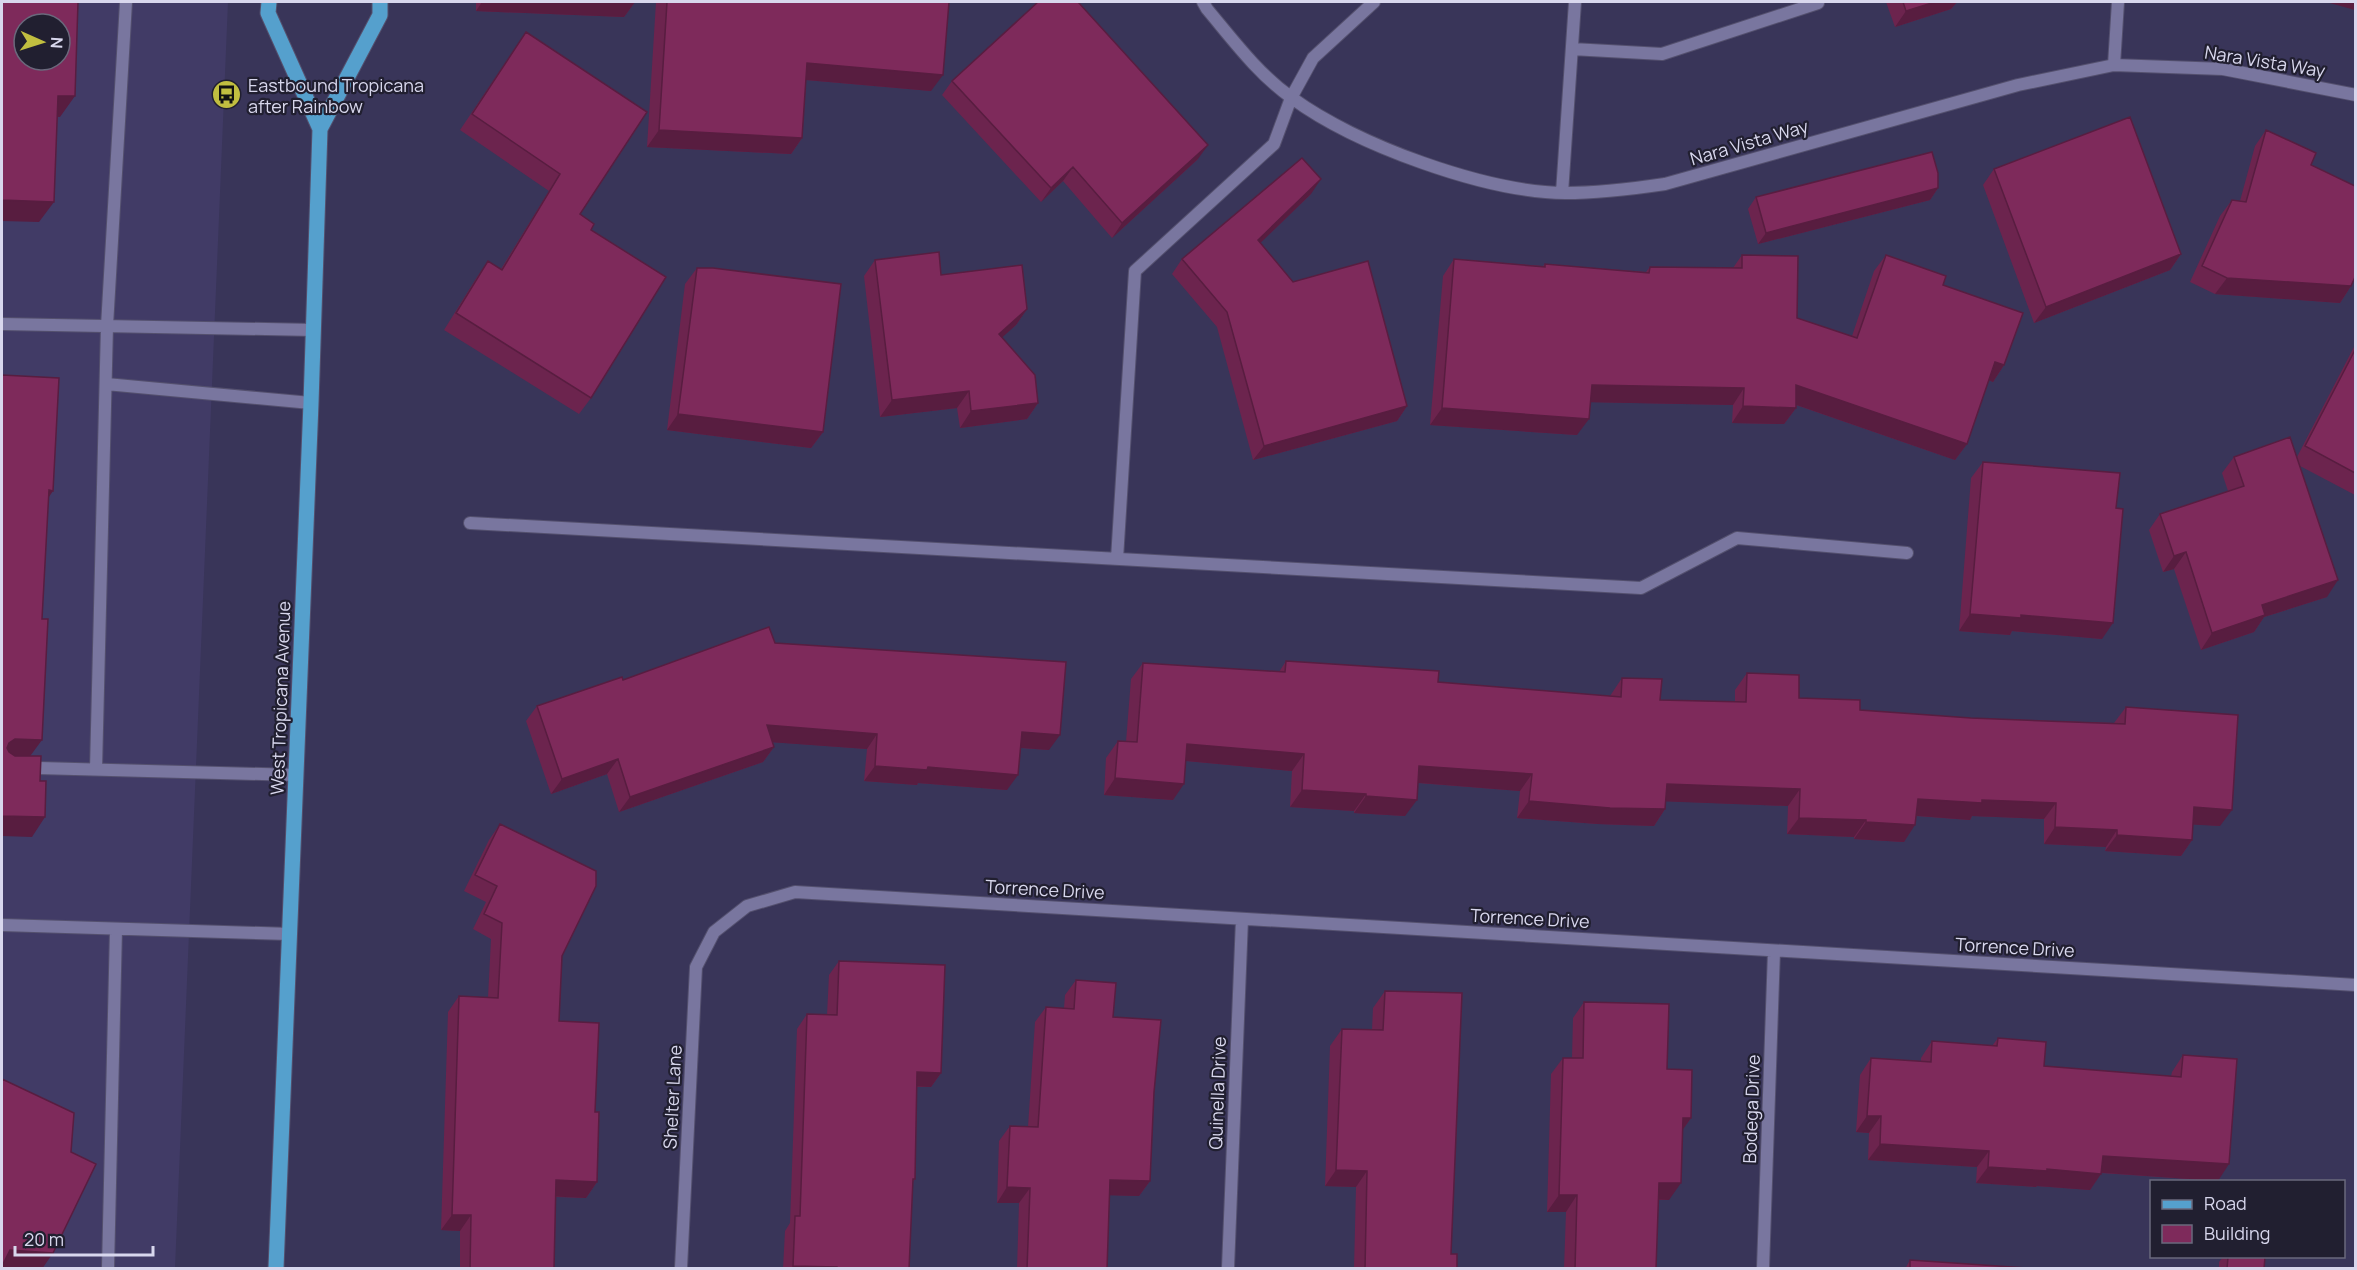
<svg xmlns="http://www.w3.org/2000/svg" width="2357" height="1270" font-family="Manrope,sans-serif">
	<rect width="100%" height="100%" fill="#393559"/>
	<!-- built -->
	<path fill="#413b66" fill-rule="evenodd" d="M2,2H228L175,1268H2ZM24,24H60V60H24Z"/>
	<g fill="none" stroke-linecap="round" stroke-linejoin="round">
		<defs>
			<path id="service" d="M2,324L314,330
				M106,384L311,403
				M2,767L296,775
				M96,769L107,326L126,2
				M2,925L290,934
				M108,1268L116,929"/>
			<path id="minor" d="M1203,2L1207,9C1233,40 1258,74 1292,98C1356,145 1485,192 1565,193C1599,193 1631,189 1665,184L2018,85L2114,65L2223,69L2356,95
				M1572,49L1662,54L1818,3
				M2114,65L2118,2
				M1562,193L1575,2
				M470,523L1641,588L1737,538L1907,553
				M1117,559L1135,271L1274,144L1291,98L1313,58L1374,2
				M681,1268L696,967L714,932L747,906L795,892L2356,985
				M1228,1268L1242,919
				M1763,1268L1774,951"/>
			<path id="primary" d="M269,2L268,13L320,129L311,403L276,1268
				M320,129L380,15V2"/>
		</defs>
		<!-- service casing -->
		<use href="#service" stroke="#54506e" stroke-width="14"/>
		<!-- minor casing -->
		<use href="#minor" stroke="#54506e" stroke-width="14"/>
		<!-- primary casing -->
		<use href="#primary" stroke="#54506e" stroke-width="17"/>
		<!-- service -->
		<use href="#service" stroke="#79769f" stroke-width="12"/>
		<!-- minor -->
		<use href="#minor" stroke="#79769f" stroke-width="12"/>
		<!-- primary -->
		<use href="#primary" stroke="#55a0cd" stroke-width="15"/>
	</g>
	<!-- wall -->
	<path fill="#6c244e" d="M476,2H635L624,17L476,11Z
		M656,2H949L931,91L806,80L802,138L791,154L647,147Z
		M1886,2H1957L1951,9L1895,27Z
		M526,32L580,214L591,230V398L579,414L444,330L477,277L488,261L501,269L549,191L460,130Z
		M952,81L1198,159L1112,238L1063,181L1041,202L942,95Z
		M2266,130L2311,165L2351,286L2340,303L2215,294L2190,282L2220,216L2232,200L2240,201L2255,146Z
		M1994,169L2181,254L2170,270L2034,323L1983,185Z
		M1938,188L1930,200L1758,244L1748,209L1756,197Z
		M1311,194L1260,243L1293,282L1407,406L1397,421L1253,460L1217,327L1172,274L1182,259Z
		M1742,255L1797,318L1852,336L1874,271L1886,255L1943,285L2004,365L1993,382L1989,380L1967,444L1955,460L1796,405V408L1784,424L1732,423L1733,405L1590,402L1577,435L1430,425L1443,276L1454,259L1543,266L1545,264L1646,272L1650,267L1733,268Z
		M875,260L1027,309L1016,325L1002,337L1038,403L1027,419L960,428L957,408L880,417L864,276Z
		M697,268L823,432L811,448L667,430L685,284Z
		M2355,345V495L2300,466L2327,597L2264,617L2254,632L2201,650L2174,569L2163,572L2149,530L2160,514L2228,491L2222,473L2234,457H2297Z
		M1983,462L2102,639L2012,631L2010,635L1959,631L1971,478Z
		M775,643L1049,750L1021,748L1007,790L918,783L917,785L864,781L867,749L772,742L774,747L763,762L619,812L607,774L551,794L526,721L537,706L623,680Z
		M1286,661L1438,682L1610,696L1622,678L1660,700L1735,702V690L1747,673L1799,698L1860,710L1971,718L2114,723L2126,707L2220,826L2193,824L2192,840L2181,856L2105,851L2106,847L2044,844V819L1972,816L1970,820L1916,816L1904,842L1854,839V837L1787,834L1788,806L1666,801L1665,809L1654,826L1598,824L1517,818L1520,791L1418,783L1405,816L1354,813V811L1290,807L1292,771L1186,761L1173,800L1104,795L1106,758L1118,741L1126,742L1131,679L1143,663L1279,672Z
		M500,824L562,956L559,1021L595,1112L597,1182L586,1198L556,1197L554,1269H460V1231L441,1230L448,1012L459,996L488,998L491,939L473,929L486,902L464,891L489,840Z
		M839,961L941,1073L931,1087H917L915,1179L912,1183L909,1269H783L785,1231L790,1223L797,1029L807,1014L827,1015L829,975Z
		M1076,980L1113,1017L1154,1092L1150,1181L1139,1196L1109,1195L1107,1269H1017L1019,1203H997L999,1141L1010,1126L1028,1127L1035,1022L1046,1007L1064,1008L1065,995Z
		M1385,991L1451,1254L1457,1269H1354L1356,1187L1325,1186L1330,1046L1342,1029L1372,1030L1373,1008Z
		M1584,1002L1667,1069L1691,1118L1683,1129L1669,1200H1658L1656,1269H1564L1566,1212H1547L1551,1074L1563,1058H1572L1573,1018Z
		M1998,1038L2044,1066L2171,1076L2172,1072L2183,1055L2218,1181L2101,1173L2090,1190L2037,1186L2036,1187L1976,1183L1977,1167L1868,1160L1869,1133L1856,1132L1860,1075L1871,1058L1921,1061V1058L1932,1041L1992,1046Z
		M2223,1257H2265L2264,1269H2219V1262Z
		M1910,1260L2041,1269H1905Z"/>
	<!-- shaded-wall -->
	<path fill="#581d40" d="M482,2H635L624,17L476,11Z
		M1935,2H1957L1951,9L1895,27L1906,11Z
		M2326,2H2355V10Z
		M807,63L943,75L931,91L795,79Z
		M58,96H75L60,117L43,116Z
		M659,130L802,138L791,154L647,147Z
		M1208,145L1198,159L1112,238L1122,223Z
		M1073,167L1063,181L1041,202L1051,188Z
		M1321,179L1311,194L1248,255L1258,240Z
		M1938,188L1930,200L1758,244L1766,233Z
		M2,200L54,202L39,222L2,221Z
		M2181,254L2170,270L2034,323L2046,307Z
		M2227,278L2351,286L2340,303L2215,294Z
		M1027,309L1016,325L987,351L999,334Z
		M1995,362L2004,365L1993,382L1984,378Z
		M1592,385L1744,388L1733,405L1580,402Z
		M1796,385L1967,444L1955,460L1785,401Z
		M969,391L957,408L880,417L892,400Z
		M1038,403L1027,419L960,428L971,411Z
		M1407,406L1397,421L1253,460L1264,446Z
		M1743,406L1796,408L1784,424L1732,423Z
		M1442,408L1589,419L1577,435L1430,425Z
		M678,414L823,432L811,448L667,430Z
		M49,490L53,491L40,510Z
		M2186,552L2174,569L2163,572L2174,556Z
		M2338,580L2327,597L2264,617L2254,632L2201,650L2212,633L2262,605Z
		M1970,614L2021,615L2113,623L2102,639L2012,631L2010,635L1959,631Z
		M767,725L877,734L867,749L756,741Z
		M1022,732L1060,735L1049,750L1011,747Z
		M15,739L42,740L28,759H2L9,743Z
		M1187,744L1304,754L1292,771L1176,760Z
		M774,747L763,762L619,812L630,797Z
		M618,759L607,774L551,794L562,779Z
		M875,766L928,767L1018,775L1007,790L918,783L917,785L864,781Z
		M1419,766L1532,774L1520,791L1408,782Z
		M1115,778L1184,784L1173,800L1104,795Z
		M1667,784L1800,789L1788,806L1655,801Z
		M1302,790L1366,794L1354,811L1290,807Z
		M1366,796L1417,800L1405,816L1354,813Z
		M1918,799L1982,800L2056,803L2044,819L1972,816L1970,820L1906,815Z
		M1529,801L1665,809L1654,826L1598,824L1517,818Z
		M2194,807L2232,810L2220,826L2182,824Z
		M2,816L45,817L32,837L2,836Z
		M1799,818L1866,820L1854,837L1787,834Z
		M1866,822L1915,825L1904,842L1854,839Z
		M2055,827L2117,830L2106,847L2044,844Z
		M2117,835L2192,840L2181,856L2105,851Z
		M917,1072L941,1073L931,1087L907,1086Z
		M1867,1116H1881L1869,1133L1856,1132Z
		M1683,1118H1691L1679,1135Z
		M1880,1144L1989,1151L1977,1167L1868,1160Z
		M2103,1156L2229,1164L2218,1181L2091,1172Z
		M1988,1167L2047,1169L2101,1174L2090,1190L2037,1186L2036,1187L1976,1183Z
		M1336,1170L1367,1171L1356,1187L1325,1186Z
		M556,1180L597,1182L586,1198L545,1196Z
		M1110,1180L1150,1181L1139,1196L1099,1195Z
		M1659,1183H1681L1669,1200L1647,1199Z
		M1007,1187L1030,1188L1019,1203H997Z
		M1559,1195H1577L1566,1212H1547Z
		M452,1215H471L460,1231L441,1230Z
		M10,1250L53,1253L42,1269H2V1261Z
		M793,1266L837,1267V1269H791Z"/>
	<!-- building -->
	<path fill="#7e2a5b" stroke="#581d40" stroke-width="1.5" fill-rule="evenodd" d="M2,2H78L75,96H58L54,202L2,200ZM24,24H60V60H24Z
		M667,2H949L943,75L807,63L802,138L659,130Z
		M1038,2H1078L1208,145L1122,223L1073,167L1051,188L952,81Z
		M1903,2H1935L1906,11Z
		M526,32L647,112L580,214L594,224L591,230L666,277L591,398L456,313L488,261L502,270L560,174L472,114Z
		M2130,117L2181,254L2046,307L1994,169Z
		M2266,130L2316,153L2311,165L2355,186V277L2351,286L2227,278L2202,266L2232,200L2246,202Z
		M1932,152L1938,173V188L1766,233L1756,197Z
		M1302,158L1321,179L1258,240L1293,282L1368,261L1407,406L1264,446L1227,312L1182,259Z
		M939,252L941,275L1022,265L1027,309L999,334L1035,375L1038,403L971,411L969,391L892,400L875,260Z
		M1742,255L1798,256L1797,318L1857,338L1886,255L1946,276L1943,285L2023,313L2004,365L1995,362L1967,444L1796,385V408L1743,406L1744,388L1592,385L1589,419L1442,408L1454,259L1545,267V264L1649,273L1650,267L1742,268Z
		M697,268H713L841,284L823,432L678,414Z
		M2355,350V473L2305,446Z
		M2,375L59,378L53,491L49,490L42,619H48L42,740L15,739L9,743L7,748L9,752L15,756H41L40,781H46L45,817L2,816Z
		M2290,437L2338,580L2262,605L2265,615L2212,633L2186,552L2174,556L2160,514L2244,486L2234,457Z
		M1983,462L2120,473L2116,508L2123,509L2113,623L2021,615V618L1970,614Z
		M769,627L775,643L1066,662L1060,735L1022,732L1018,775L928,767L927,770L875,766L877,734L767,725L774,747L630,797L618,759L562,779L537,706L622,677L623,680Z
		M1286,661L1439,671L1438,682L1621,697L1622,678L1662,679L1660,700L1746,702L1747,673L1799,675V698L1860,700V710L1971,718L2125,724L2126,707L2238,715L2232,810L2194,807L2192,840L2117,835V830L2055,827L2056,803L1982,800V803L1918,799L1915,825L1866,822V820L1799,818L1800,789L1667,784L1665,809L1610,808L1529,801L1532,774L1419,766L1417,800L1366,796V794L1302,790L1304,754L1187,744L1184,784L1115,778L1118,741L1137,742L1143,663L1285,672Z
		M500,824L596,871V886L562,956L559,1021L599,1023L595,1112H599L597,1182L556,1180L554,1269H470L471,1215H452L459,996L498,998L502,923L484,914L497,886L475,875Z
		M839,961L945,965L941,1073L917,1072L915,1179H913L909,1269H837V1267L793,1266L795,1216H800L807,1014L837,1015Z
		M1076,980L1116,983L1113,1017L1161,1020L1154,1092L1150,1181L1110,1180L1107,1269H1027L1030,1188L1007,1187L1010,1126L1038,1127L1046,1007L1074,1009Z
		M1385,991L1462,993L1451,1254H1457V1269H1365L1367,1171L1336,1170L1342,1029L1383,1030Z
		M1584,1002L1669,1004L1667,1069L1692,1070L1691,1118H1683L1681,1183H1659L1656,1269H1575L1577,1195H1559L1563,1058H1583Z
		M1998,1038L2046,1042L2044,1066L2181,1077L2183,1055L2237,1059L2229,1164L2103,1156L2101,1174L2047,1169V1171L1988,1167L1989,1151L1880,1144L1881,1116H1867L1871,1058L1931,1062L1932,1041L1997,1046Z
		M2,1079L74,1113L71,1152L96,1164L53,1253L10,1250L2,1266Z
		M2228,1257H2265L2264,1269H2227Z
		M1910,1260L2041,1269H1910Z"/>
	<!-- icons -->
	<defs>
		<symbol id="bus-disc" viewBox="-11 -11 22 22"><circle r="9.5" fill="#c1be40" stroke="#211f30"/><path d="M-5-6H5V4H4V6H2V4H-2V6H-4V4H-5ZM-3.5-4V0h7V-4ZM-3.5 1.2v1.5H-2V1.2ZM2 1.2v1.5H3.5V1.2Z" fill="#111"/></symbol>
	</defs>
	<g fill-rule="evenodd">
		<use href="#bus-disc" x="210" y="78" width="33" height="33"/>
	</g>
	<g text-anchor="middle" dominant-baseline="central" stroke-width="4.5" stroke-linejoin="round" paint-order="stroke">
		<!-- street labels -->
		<g font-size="18" fill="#d8d7ed" stroke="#211f30">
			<text transform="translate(2265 61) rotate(9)">Nara Vista Way</text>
			<text transform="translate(1749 142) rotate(-16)">Nara Vista Way</text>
			<text transform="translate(280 698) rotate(-88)">West Tropicana Avenue</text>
			<text transform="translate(1045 889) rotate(3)">Torrence Drive</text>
			<text transform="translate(1530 918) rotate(3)">Torrence Drive</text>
			<text transform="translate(2015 947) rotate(3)">Torrence Drive</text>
			<text transform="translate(1217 1093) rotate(-88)">Quinella Drive</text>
			<text transform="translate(672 1097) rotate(-87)">Shelter Lane</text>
			<text transform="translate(1751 1109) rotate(-88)">Bodega Drive</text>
		</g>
		<!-- poi labels -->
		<g font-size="18" fill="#d8d7ed" stroke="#211f30" text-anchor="start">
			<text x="248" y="85">Eastbound Tropicana<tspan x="248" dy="21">after Rainbow</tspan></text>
		</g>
	</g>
	<!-- border -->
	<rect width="2357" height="1270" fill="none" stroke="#d8d7ed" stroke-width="6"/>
	<!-- legend -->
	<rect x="2150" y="1180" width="195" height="78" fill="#211f30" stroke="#6a697c" stroke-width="1.5"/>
	<rect x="2162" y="1200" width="30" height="9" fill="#55a0cd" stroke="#6a697c" stroke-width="1.5"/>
	<text x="2204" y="1210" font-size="18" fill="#d8d7ed">Road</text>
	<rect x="2162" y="1225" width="30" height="18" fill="#7e2a5b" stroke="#6a697c" stroke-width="1.5"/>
	<text x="2204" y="1240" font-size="18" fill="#d8d7ed">Building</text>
	<!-- north arrow -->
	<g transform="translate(42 42) rotate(93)"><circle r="28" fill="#211f30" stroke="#6a697c" stroke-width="1.5"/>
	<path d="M0-4.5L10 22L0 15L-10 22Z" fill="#c1be40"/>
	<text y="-9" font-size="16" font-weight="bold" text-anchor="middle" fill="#d8d7ed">N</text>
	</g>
	<!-- scale -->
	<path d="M15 1246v9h138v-9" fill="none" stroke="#d8d7ed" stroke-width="3"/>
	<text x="24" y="1246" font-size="18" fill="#d8d7ed" stroke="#211f30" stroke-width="4.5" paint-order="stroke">20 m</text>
</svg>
